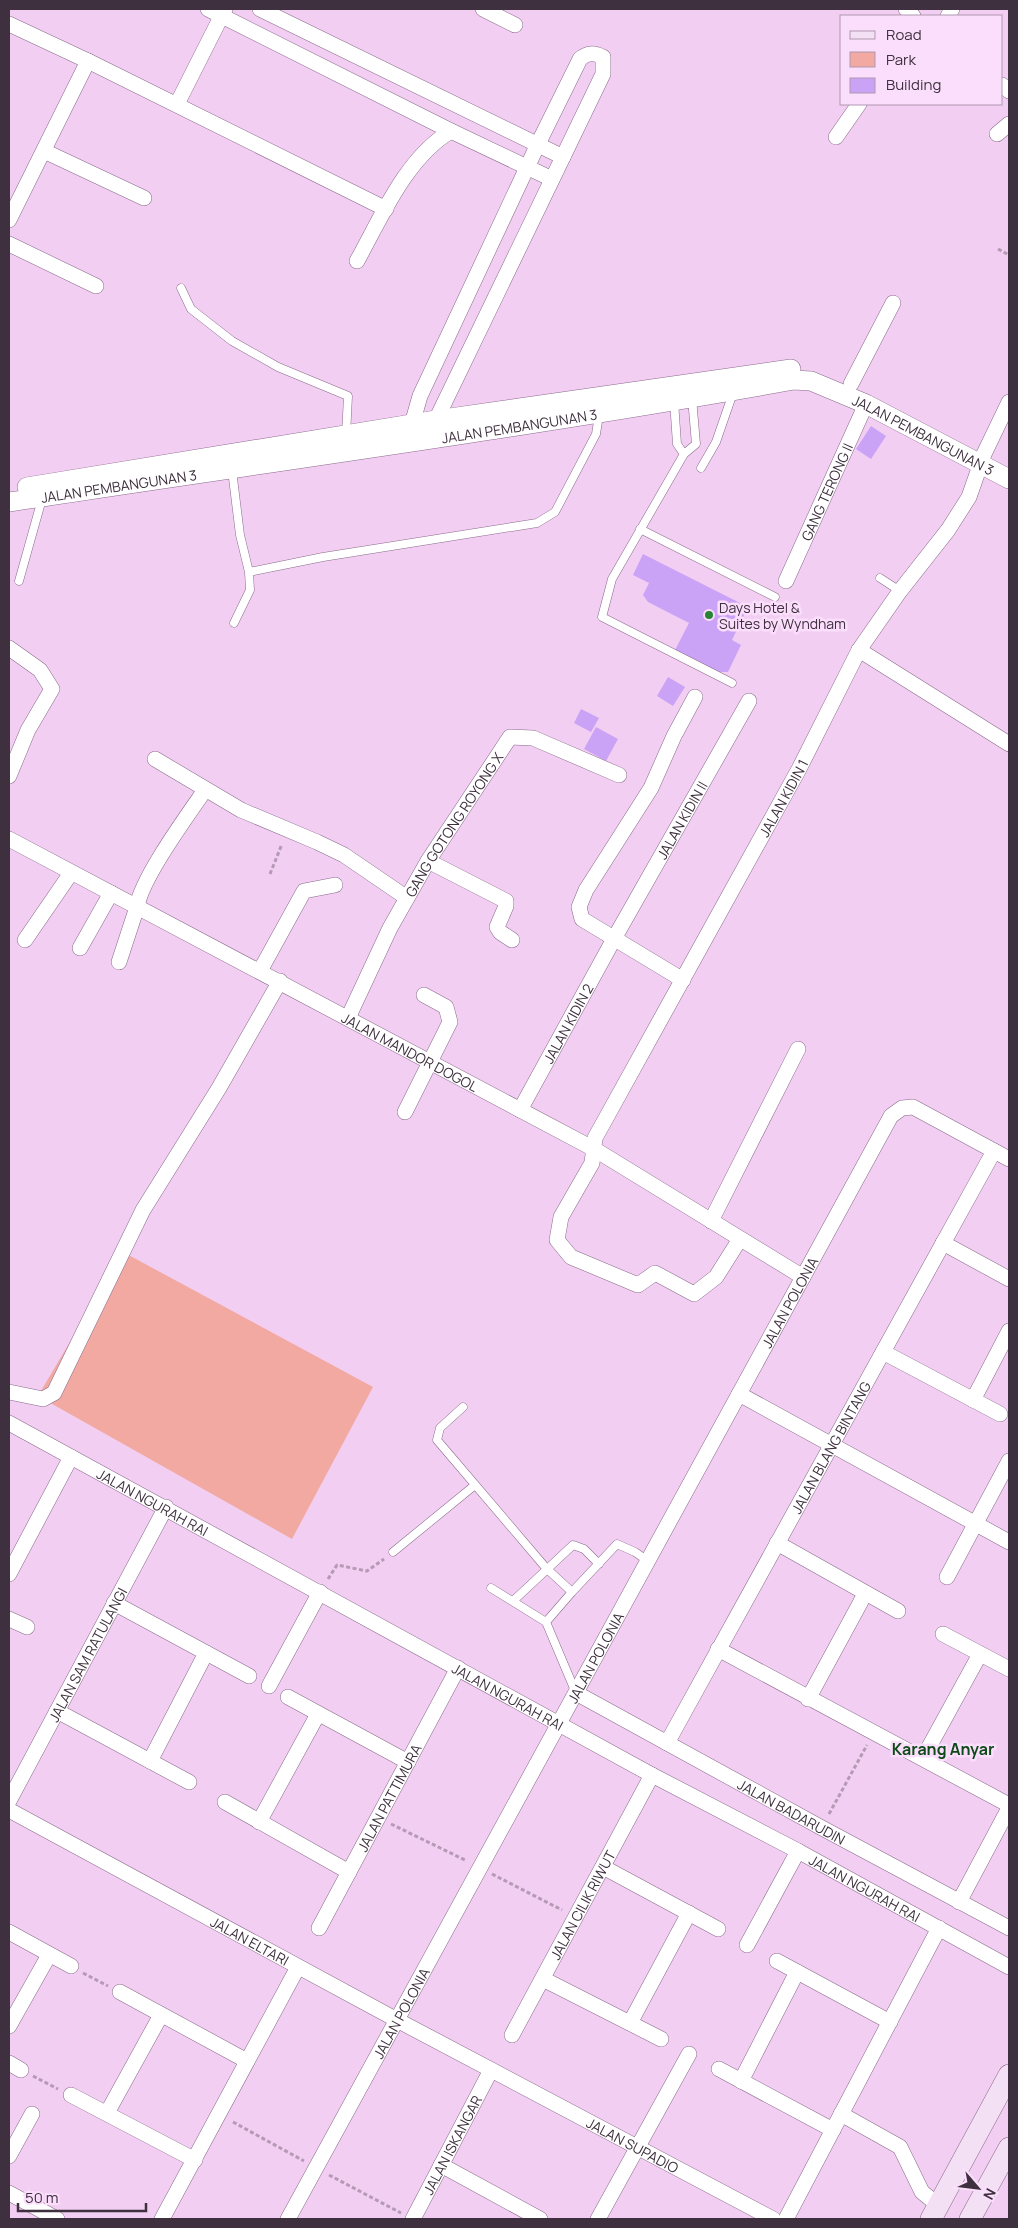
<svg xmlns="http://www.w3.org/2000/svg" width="1018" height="2228" font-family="Manrope,sans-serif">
	<rect width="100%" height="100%" fill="#f2cff2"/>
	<!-- green -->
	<path fill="#f1a9a2" d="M123,1252L373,1387L292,1539L38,1396Z"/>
	<!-- building -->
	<path fill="#caa2f6" d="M871,426L886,436L871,459L856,449Z
		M643,554L748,607L732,640L741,645L728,672H716L674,652L689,623L648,602L643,595L649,583L633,575Z
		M668,677L685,687L673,706L657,696Z
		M581,709L599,718L591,732L574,723Z
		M596,727L618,739L606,761L584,749Z"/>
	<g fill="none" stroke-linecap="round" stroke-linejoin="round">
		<defs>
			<path id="service" d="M181,288L191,309L232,341L278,367L348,396L346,435
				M692,398L696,444L684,454L612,579L602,617L732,683
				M674,401L677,444L684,454
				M701,468L716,442L733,393
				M232,470L240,535L249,572L250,590L234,623
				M640,529L775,597
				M249,572L323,557L537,523L555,512L596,434L599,415
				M880,578L900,591
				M19,581L42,499
				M463,1407L440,1428L437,1440L546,1568L572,1592L617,1544L635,1552L648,1561
				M393,1552L475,1485
				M491,1588L546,1622L576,1693
				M513,1601L573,1545L584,1549L599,1564
				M546,1622L572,1592"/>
			<g id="minor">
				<path d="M208,9L451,131L552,179"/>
				<path d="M260,9L563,157"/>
				<path d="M483,9L515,25"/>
				<path d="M906,9L913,16"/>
				<path d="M948,16L952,9"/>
				<path d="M9,24L88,61L9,220"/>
				<path d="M88,61L386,209"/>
				<path d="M1002,85L1009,91"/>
				<path d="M177,104L225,9"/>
				<path d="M997,134L1009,124"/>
				<path d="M836,137L859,104"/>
				<path d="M44,151L144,198"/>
				<path d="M9,244L96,286"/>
				<path d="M357,261C382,216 406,158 451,131"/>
				<path d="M851,384L893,303"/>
				<path d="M413,433L412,424L420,396L538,144L580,59C588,52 594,53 603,57V74L436,420V429"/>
				<path id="s1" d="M786,581L866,404"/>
				<path d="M9,648L40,670L52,689L28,730L9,776"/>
				<path d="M859,650L1009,744"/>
				<path d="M155,759L241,810L317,842L344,855L407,898"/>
				<path id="s2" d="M9,839L594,1149L803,1277"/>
				<path d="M428,861L506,901V906L497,927L500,932L512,940"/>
				<path d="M25,940L71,873"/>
				<path d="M80,948L111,893"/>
				<path d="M119,962L137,907C141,879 187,816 205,790"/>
				<path d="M260,971L304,891L335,885"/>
				<path d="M683,980L582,919L579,907L586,890L651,788L674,736L695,697"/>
				<path id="s3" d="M348,1018L390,928L428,861L510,737L533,738L619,775"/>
				<path id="s4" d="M520,1110L615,937L749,701"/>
				<path d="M405,1112L450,1022L446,1007L424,995"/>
				<path d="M711,1221L798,1049"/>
				<path id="s5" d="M740,1239L716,1277L694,1294L655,1273L638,1285L571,1257L557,1240L561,1217L592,1163L595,1138L799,769L859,650L900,591L948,530L969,497L984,454L1009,402"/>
				<path d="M943,1243L1009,1279"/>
				<path d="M883,1352L1000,1414"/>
				<path d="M9,1392L43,1399L54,1393L143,1210L219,1088L280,981"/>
				<path d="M739,1394L1009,1542"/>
				<path d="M973,1400L1009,1331"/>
				<path id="s6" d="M9,1423L652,1775L798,1851L1009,1967"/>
				<path d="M777,1543L898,1611"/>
				<path d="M9,1574L71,1457"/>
				<path d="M947,1577L1009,1461"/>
				<path d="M114,1603L249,1676"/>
				<path d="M9,1619L27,1627"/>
				<path d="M943,1634L1009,1669"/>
				<path d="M718,1649L1009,1805"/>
				<path d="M269,1686L320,1592"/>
				<path id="s7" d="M576,1693L822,1828L1009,1928"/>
				<path d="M288,1697L408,1762"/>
				<path d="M808,1699L865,1594"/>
				<path d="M57,1711L189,1782"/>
				<path id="s8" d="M667,1743L994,1151"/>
				<path d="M923,1758L980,1654"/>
				<path d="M150,1761L206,1653"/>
				<path id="s9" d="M9,1801L166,1507"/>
				<path d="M225,1802L349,1872"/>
				<path id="s10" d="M9,1810L397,2020L773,2219"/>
				<path d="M259,1822L318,1714"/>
				<path d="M603,1867L718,1929"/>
				<path d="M959,1902L1009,1808"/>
				<path id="s11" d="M319,1928L458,1668"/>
				<path d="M9,1932L71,1966"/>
				<path d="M747,1945L798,1851"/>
				<path d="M777,1961L890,2022"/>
				<path d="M543,1979L661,2039"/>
				<path d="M120,1992L247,2061"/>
				<path d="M630,2023L689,1913"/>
				<path d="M9,2026L49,1955"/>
				<path id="s12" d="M512,2035L652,1775"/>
				<path d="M9,2063L21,2070"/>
				<path d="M719,2069L833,2130"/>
				<path d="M741,2081L797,1972"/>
				<path d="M71,2095L195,2160"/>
				<path d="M107,2113L161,2015"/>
				<path d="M841,2114L900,2147L922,2192L938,2205"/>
				<path d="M9,2156L32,2114"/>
				<path d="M441,2165L540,2219"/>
				<path d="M9,2193L57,2219"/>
				<path d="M162,2219L298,1967"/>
				<path id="s13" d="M288,2219L891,1116L902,1108L913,1107L1009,1159"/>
				<path id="s14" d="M413,2219L491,2070"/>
				<path d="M598,2219L689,2054"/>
				<path d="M786,2219L939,1928"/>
			</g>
			<g id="tertiary">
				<path d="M27,487L436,420L791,369"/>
				<path id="s15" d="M9,502C270,462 533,427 794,380L811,381L866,404L1009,479"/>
			</g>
			<path id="secondary" d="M931,2219L1009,2075
				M970,2219L1009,2148"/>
		</defs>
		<!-- service casing -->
		<use href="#service" stroke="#896a8a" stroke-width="9"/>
		<!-- minor casing -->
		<use href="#minor" stroke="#896a8a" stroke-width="16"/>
		<!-- tertiary casing -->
		<use href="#tertiary" stroke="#896a8a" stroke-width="20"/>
		<!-- secondary casing -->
		<use href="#secondary" stroke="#896a8a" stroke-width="22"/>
		<!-- path -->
		<path stroke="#b599b5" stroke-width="3" stroke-dasharray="4 2.5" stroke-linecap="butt" d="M998,249L1009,255
			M270,874L282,844
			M328,1579L337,1565L367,1571L384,1559
			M829,1814L867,1745
			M391,1824L467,1861
			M492,1874L562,1910
			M83,1973L108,1986
			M33,2076L58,2089
			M233,2122L304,2161
			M329,2175L401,2213"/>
		<!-- service -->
		<use href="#service" stroke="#fff" stroke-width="8"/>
		<!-- minor -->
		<use href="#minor" stroke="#fff" stroke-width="15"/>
		<!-- tertiary -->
		<use href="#tertiary" stroke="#fff" stroke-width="19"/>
		<!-- secondary -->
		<use href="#secondary" stroke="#f4e0f5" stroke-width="21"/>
	</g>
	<!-- markers -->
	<circle fill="#278435" stroke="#fbdefb" stroke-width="2" cx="709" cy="615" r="5"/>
	<g text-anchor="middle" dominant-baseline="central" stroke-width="5" stroke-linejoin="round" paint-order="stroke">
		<!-- street labels -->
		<g font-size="14" fill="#3e303e" stroke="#fbdefb">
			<text stroke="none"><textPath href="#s15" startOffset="516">JALAN PEMBANGUNAN 3</textPath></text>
			<text stroke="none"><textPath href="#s15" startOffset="936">JALAN PEMBANGUNAN 3</textPath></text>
			<text stroke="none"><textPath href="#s15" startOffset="111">JALAN PEMBANGUNAN 3</textPath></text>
			<text stroke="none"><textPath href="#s1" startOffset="98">GANG TERONG II</textPath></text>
			<text stroke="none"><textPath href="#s5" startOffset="732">JALAN KIDIN 1</textPath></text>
			<text stroke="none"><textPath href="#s4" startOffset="332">JALAN KIDIN II</textPath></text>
			<text stroke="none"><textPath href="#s3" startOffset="221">GANG GOTONG ROYONG X</textPath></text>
			<text stroke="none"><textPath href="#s4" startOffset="99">JALAN KIDIN 2</textPath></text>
			<text stroke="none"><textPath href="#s2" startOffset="454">JALAN MANDOR DOGOL</textPath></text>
			<text stroke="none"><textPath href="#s13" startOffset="1045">JALAN POLONIA</textPath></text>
			<text stroke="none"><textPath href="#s8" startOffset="338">JALAN BLANG BINTANG</textPath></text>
			<text stroke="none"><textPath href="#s6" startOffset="164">JALAN NGURAH RAI</textPath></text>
			<text stroke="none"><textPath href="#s9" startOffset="166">JALAN SAM RATULANGI</textPath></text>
			<text stroke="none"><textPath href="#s13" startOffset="640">JALAN POLONIA</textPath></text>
			<text stroke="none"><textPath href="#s6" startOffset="569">JALAN NGURAH RAI</textPath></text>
			<text stroke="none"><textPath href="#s11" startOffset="148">JALAN PATTIMURA</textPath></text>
			<text stroke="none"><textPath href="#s7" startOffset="246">JALAN BADARUDIN</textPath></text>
			<text stroke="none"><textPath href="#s6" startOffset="974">JALAN NGURAH RAI</textPath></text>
			<text stroke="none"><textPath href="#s12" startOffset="148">JALAN CILIK RIWUT</textPath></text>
			<text stroke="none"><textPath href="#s10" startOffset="274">JALAN ELTARI</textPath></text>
			<text stroke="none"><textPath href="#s13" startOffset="235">JALAN POLONIA</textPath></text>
			<text stroke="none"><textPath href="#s10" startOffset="708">JALAN SUPADIO</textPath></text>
			<text stroke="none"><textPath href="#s14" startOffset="84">JALAN ISKANGAR</textPath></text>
		</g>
		<!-- poi labels -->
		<g font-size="14" fill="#3e303e" stroke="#fbdefb" text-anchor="start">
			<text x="719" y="607">Days Hotel &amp;<tspan x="719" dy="16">Suites by Wyndham</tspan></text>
		</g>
		<!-- quarter labels -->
		<g font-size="16" font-weight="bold" fill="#0d4a18" stroke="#fbdefb">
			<text x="943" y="1749">Karang Anyar</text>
		</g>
	</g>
	<!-- border -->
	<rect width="1018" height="2228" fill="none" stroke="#3e303e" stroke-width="20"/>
	<!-- legend -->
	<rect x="840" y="15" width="162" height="90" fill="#fbdefb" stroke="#af98af"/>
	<rect x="850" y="31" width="25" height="8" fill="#f4e0f5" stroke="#af98af"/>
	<text x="886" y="40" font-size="15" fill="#3e303e">Road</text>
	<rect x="850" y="52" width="25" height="15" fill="#f1a9a2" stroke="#af98af"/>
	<text x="886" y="65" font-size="15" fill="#3e303e">Park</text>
	<rect x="850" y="78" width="25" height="15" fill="#caa2f6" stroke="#af98af"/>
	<text x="886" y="90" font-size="15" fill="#3e303e">Building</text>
	<!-- north arrow -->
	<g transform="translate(978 2188) rotate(118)" stroke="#fbdefb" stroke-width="4" paint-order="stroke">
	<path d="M0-4L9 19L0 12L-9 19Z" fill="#3e303e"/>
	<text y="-8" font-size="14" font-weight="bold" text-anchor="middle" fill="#3e303e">N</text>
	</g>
	<!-- scale -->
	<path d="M18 2203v8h128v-8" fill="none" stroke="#3e303e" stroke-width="2.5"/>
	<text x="25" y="2203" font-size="15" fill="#3e303e" stroke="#fbdefb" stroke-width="4" paint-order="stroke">50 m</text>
</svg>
